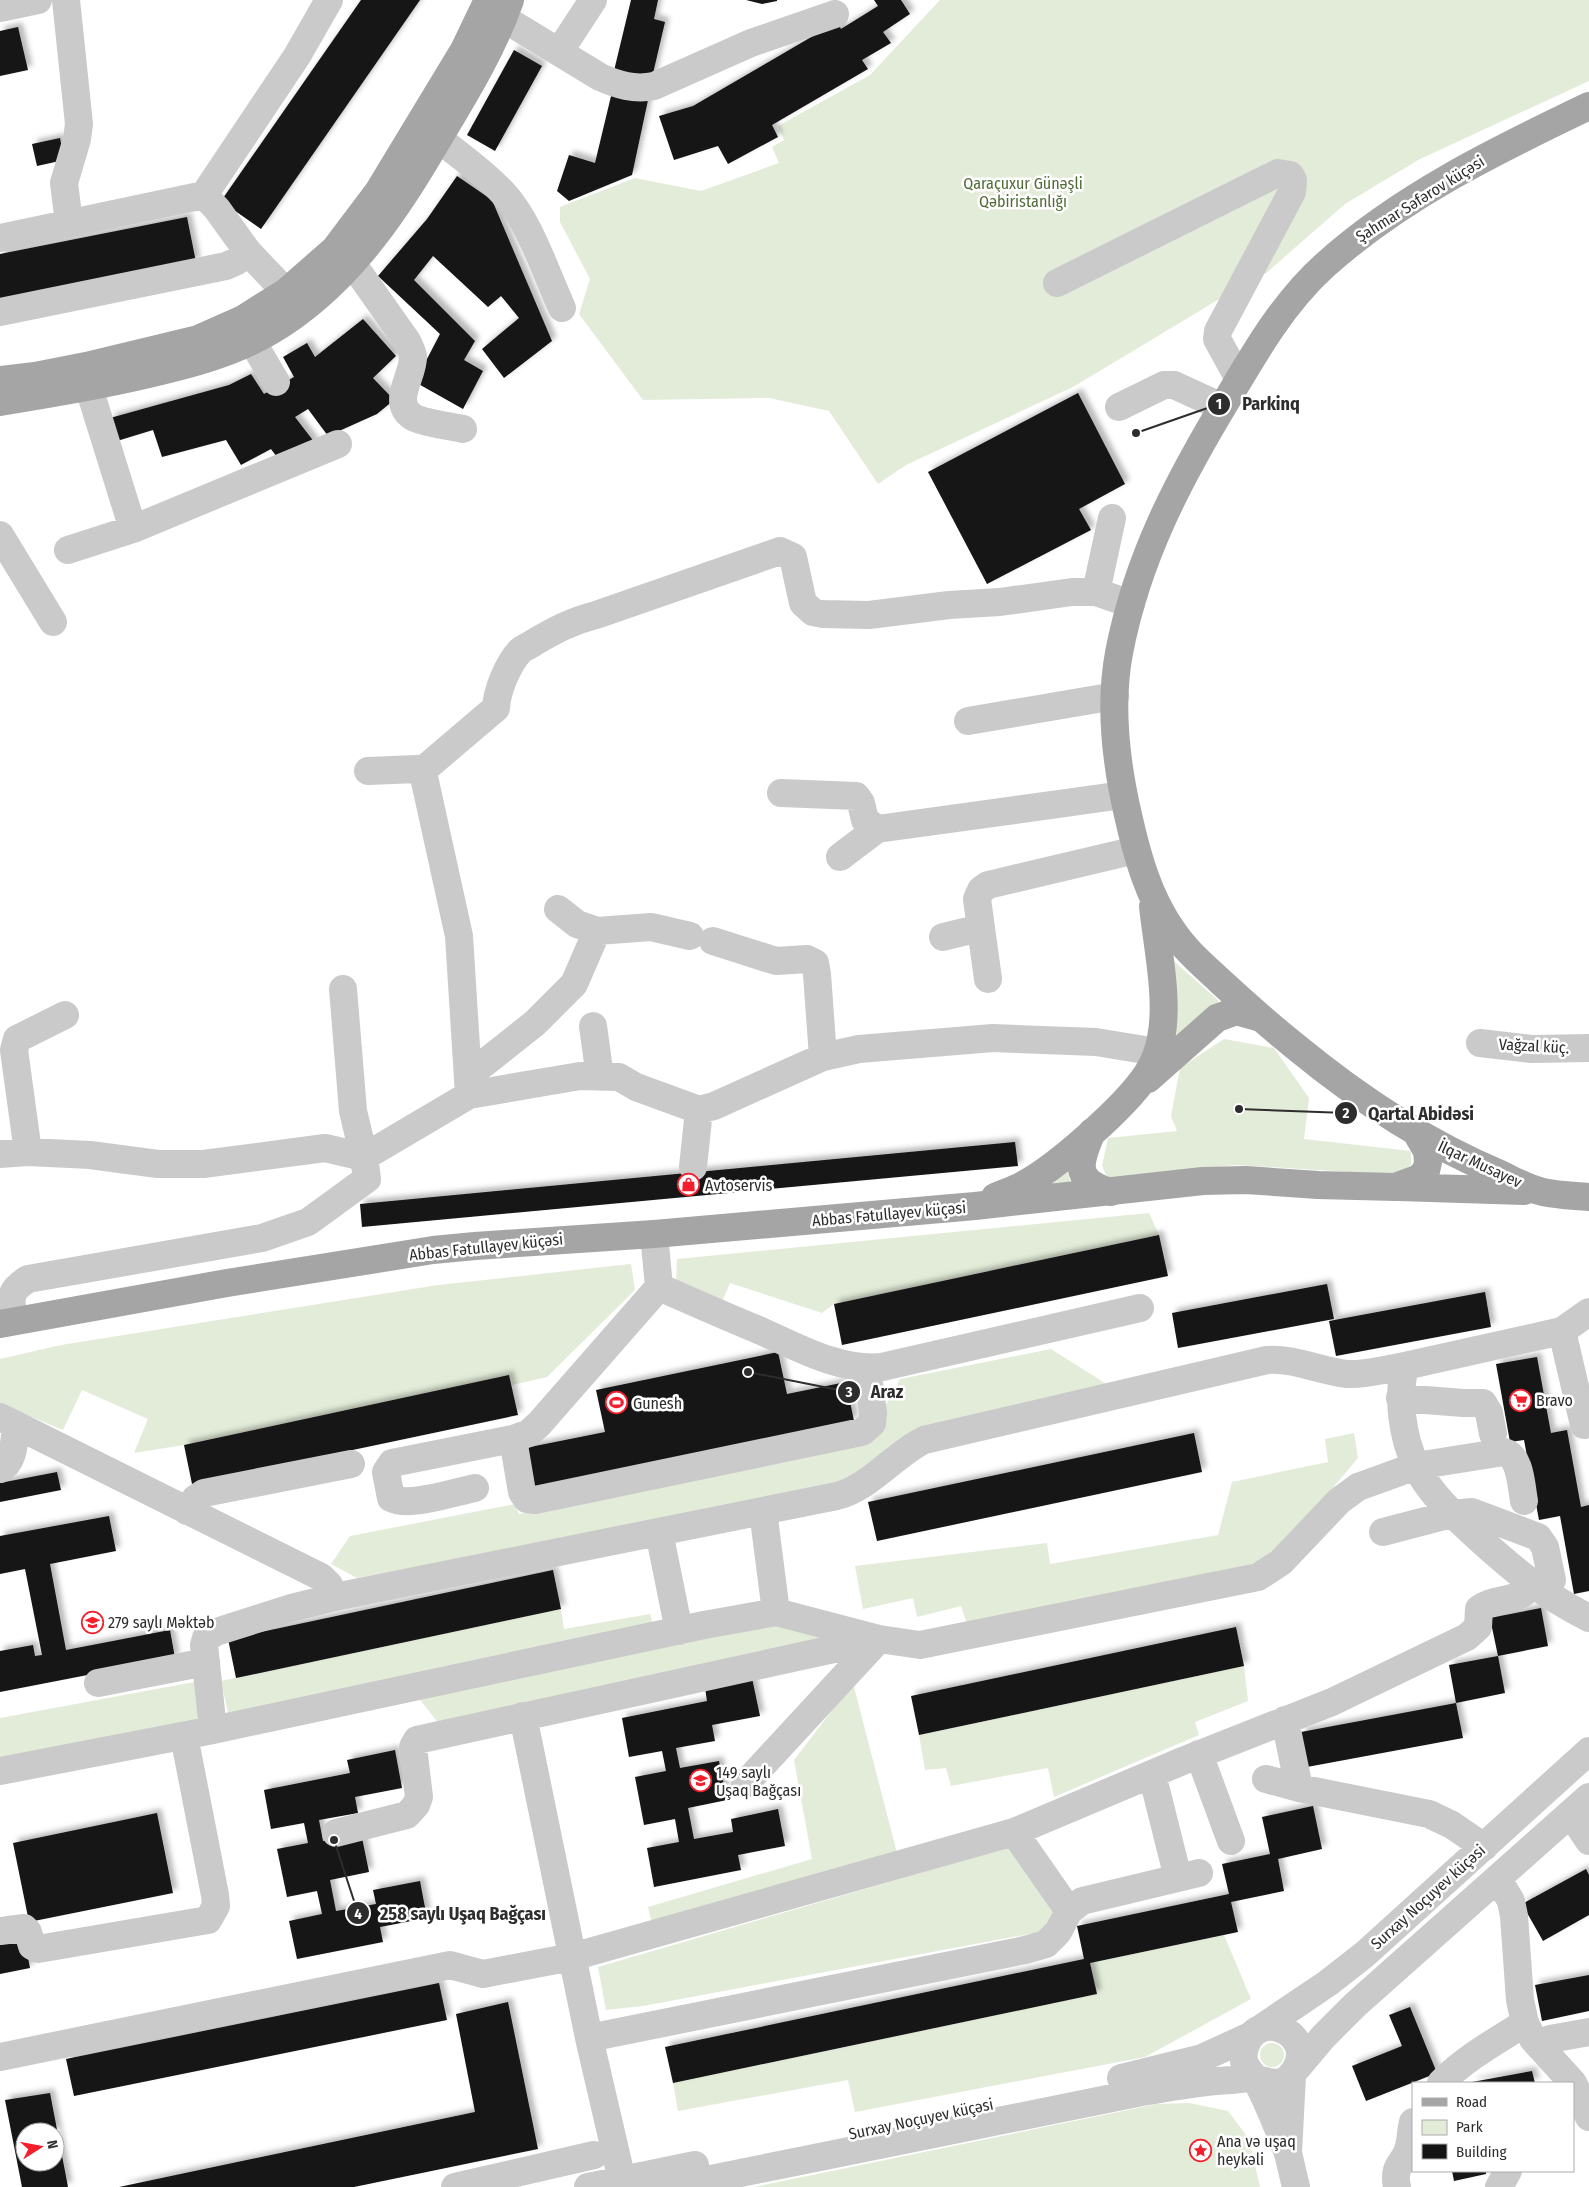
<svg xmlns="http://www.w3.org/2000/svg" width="1589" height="2187" font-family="'Fira Sans Condensed',sans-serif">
	<defs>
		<filter id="shadow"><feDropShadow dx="4.5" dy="-4.5" stdDeviation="2.5" flood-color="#0004"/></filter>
	</defs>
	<rect width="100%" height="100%" fill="#fff"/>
	<!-- green -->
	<path fill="#e3ecd9" d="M940,0H1589V81L1420,159L1345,204L1265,274L1245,265L1226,295L1073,387L906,465L878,484L829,411L769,398L643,400L579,314L590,279L560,222V207L635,178L701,191L779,163L772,147L784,140L778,126L870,75Z
		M1167,955L1219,1001L1171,1048Z
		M1224,1039L1274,1048L1309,1098L1304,1139L1411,1151V1165L1397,1175L1236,1165L1108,1179L1102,1166L1108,1138L1177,1131L1171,1116L1180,1068Z
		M1068,1166L1069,1178L1073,1186L1027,1194Z
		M1149,1213L1159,1235L834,1304L822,1313L730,1283L722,1302L676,1281L677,1259Z
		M631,1264L635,1290L547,1377L512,1385L509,1376L184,1445L134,1453L148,1419L82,1390L63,1430L0,1404V1359L61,1345L438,1285Z
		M1051,1349L1108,1385L835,1488L357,1578L331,1564L350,1536L515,1504L519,1514L869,1445L884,1408L900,1379Z
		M1354,1433L1358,1458L1305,1521L1264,1561L968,1627L961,1606L917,1617L913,1598L863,1609L855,1566L1047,1543L1050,1564L1218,1535L1232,1482L1328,1462L1325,1439Z
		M561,1609L564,1629L650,1614L655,1632L229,1717L221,1681Z
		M778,1622L836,1642L439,1724L418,1697Z
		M1244,1666L1248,1701L1195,1722L1199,1735L1054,1797L1048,1768L951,1786L946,1768L925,1770L919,1735Z
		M194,1682L198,1720L0,1757V1718Z
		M853,1683L897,1853L652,1924L648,1907L812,1859L794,1760Z
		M1009,1847L1054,1910L1045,1931L643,2006L606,2010L598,1967Z
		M1224,1935L1251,1999L1145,2057L855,2112L848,2080L678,2111L673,2083L1096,1994L1090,1963Z
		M1260 2055a12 12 0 1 1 24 0a12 12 0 1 1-24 0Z
		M1190,2103L1228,2111L1249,2139L1260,2187H754L1157,2104Z"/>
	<!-- building -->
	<path fill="#141414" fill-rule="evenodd" filter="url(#shadow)" d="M361,0H420L261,229L221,201Z
		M631,0H658L654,19L665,22L651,82L613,75Z
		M746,0H777V1L762,4Z
		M874,0H901L910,14L883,32L891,43L862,60L868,69L772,125L778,137L728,164L718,146L674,160L659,116L693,106L837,22L841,29L878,6Z
		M18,27L28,70L0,76V31Z
		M514,50L542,66L495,151L467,135Z
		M612,92L648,100L632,175L569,201L557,191L569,155L595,163Z
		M60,138L64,160L37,166L32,144Z
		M457,176L492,200L552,341L504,378L482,349L519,318L501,296L488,307L433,256L414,280L475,341L464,360L483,371L463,409L415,382L440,334L378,276L427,219Z
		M187,217L196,262L0,300V254Z
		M363,319L396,356L373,378L394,400L377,414L328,436L308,409L295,417L315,443L282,464L271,449L241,465L226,440L162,457L153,430L117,441L110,418L229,385L251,374L264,394L294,377L283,357L307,343L315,357Z
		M1078,393L1125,484L1079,509L1091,530L987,584L928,472Z
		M1015,1142L1018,1166L362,1227L360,1204Z
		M1159,1235L1168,1276L842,1345L834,1304Z
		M1327,1284L1334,1319L1178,1348L1172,1313Z
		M1485,1292L1491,1327L1336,1356L1329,1321Z
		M778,1352L787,1394L846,1382L854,1421L528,1488L520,1449L605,1432L596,1390Z
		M1537,1357L1551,1433L1567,1430L1581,1507L1589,1505V1591L1574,1594L1560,1516L1539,1520L1524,1440L1510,1442L1496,1364Z
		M509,1375L518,1415L192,1484L184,1445Z
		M1194,1433L1202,1472L877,1541L868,1502Z
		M57,1472L61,1490L0,1502V1483Z
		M109,1516L116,1551L50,1564L66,1650L170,1630L175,1658L0,1692V1651L33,1645L35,1656L42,1655L25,1569L0,1574V1536Z
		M553,1570L561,1609L236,1678L228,1639Z
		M1541,1608L1548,1646L1498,1656L1490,1618Z
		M1236,1627L1244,1666L919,1735L911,1696Z
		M1498,1656L1505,1693L1456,1703L1463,1738L1307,1767L1301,1732L1456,1703L1449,1665Z
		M752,1678L760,1716L712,1725L715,1741L676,1748L680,1768L719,1761L727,1800L688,1808L694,1839L733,1832L731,1819L778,1809L785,1846L738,1855L741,1870L654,1887L647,1848L679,1842L675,1819L644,1825L635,1777L666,1771L662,1751L629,1757L622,1718L707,1701L705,1688Z
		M395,1750L402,1788L355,1797L358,1813L319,1820L323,1841L361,1833L369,1872L330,1880L336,1911L376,1904L373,1890L420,1881L427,1918L380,1927L383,1942L297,1959L289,1921L322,1914L317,1891L287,1897L277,1849L308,1843L304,1823L271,1829L264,1790L350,1773L347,1760Z
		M1313,1806L1322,1849L1278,1859L1284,1891L1231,1902L1238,1932L1090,1963L1097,1994L673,2083L665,2047L1084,1959L1077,1926L1229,1894L1222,1864L1270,1854L1262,1817Z
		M157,1813L173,1893L29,1922L13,1843Z
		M1586,1869L1589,1875V1915L1543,1941L1522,1904Z
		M23,1932L30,1968L0,1974V1937Z
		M1589,1975V2011L1542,2021L1535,1985Z
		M439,1983L447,2020L74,2096L66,2059Z
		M508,2002L538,2149L354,2187H119L475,2112L456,2014Z
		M1410,2007L1437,2073L1366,2101L1352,2066L1402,2046L1389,2015Z
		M1532,2071L1535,2083H1472V2082Z
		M50,2093L68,2187H22L5,2100ZM25,2132H55V2162H25Z
		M1452,2171H1486V2174L1454,2181Z"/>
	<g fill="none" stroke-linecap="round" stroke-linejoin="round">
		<!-- minor -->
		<path stroke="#cacaca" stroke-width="28" d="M66,0L79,124L77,139L64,183L69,223
			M0,8L38,0
			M503,18L600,77C618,85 634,90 654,86L751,43L835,14
			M559,52L593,0
			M439,139C460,156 484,172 503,193C530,222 545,271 562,308
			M0,238L204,195
			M352,263L407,341C409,345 412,351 413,356C414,376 390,402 413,417C423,423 450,426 463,429
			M1057,283L1278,173L1290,175L1293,180L1292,192L1218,331L1217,339L1239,379
			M286,292L248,252L217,209L204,195L297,56L329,0
			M0,312L226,266L237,261L248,252
			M252,341L276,382
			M89,388L133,529L338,444
			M1119,407L1164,385H1174L1222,407
			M0,535L53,622
			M68,550L133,529
			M1096,592L1112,518
			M968,721L1115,696
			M368,771L417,769L422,771L424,777L459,936L469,1095
			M422,771L496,708C497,690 508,664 520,651C523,648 529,646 533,643C555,630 572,621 596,615L780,551L793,557L803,603L813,612L823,614L869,615L949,605L1000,602L1072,592H1096L1131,604
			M781,793L856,796L861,803L865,820L877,829L1123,795
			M840,857L877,829
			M558,909L577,924L597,931L651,927L690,936
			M943,937L980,928
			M713,941L776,961L807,959L815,963L817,974L823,1057
			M988,979L977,899L981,890L988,885L1136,850
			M593,1026L600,1077
			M1480,1043L1532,1049L1589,1048
			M468,1076L535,1023L574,984L597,931
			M28,1152L14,1050L17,1039L65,1015
			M0,1154L28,1152L90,1155L158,1164H203L325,1148L364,1157L353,1111L343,989
			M693,1167L699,1110
			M654,1234L659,1287C693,1302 727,1317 761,1331C799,1348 840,1371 882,1367L1140,1308
			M1589,1312L1562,1331L1405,1366C1397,1398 1402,1436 1416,1466C1429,1492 1452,1514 1473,1533C1511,1568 1542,1594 1589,1618
			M14,1321C11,1299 7,1292 28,1279L262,1238L308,1222L367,1179L364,1157L469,1095L580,1076L619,1077L636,1087L699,1110L714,1106L823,1057L859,1049L993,1038L1096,1042L1157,1052
			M1562,1331L1584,1425
			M1400,1398L1463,1403H1483L1489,1413L1493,1434
			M0,1417L321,1577L329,1585L335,1597L837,1496C869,1488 894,1455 924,1440L1267,1360C1295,1358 1319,1371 1347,1374C1366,1375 1386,1369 1405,1366
			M513,1439L522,1492L527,1499L535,1500L862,1432L872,1423L873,1413L867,1369
			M0,1469C15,1462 14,1440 16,1425
			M475,1488C454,1492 409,1508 391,1498L386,1472L392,1463L513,1439L529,1433L539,1424L659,1287
			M187,1511L195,1499L204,1493L351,1464
			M763,1511L776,1612
			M659,1532L679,1631
			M1383,1532L1452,1514L1472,1512L1538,1537L1545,1547L1552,1580
			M98,1683L206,1662
			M523,1716L589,2038L622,2180
			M1285,1720L1299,1788
			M213,1730L204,1645L206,1638L216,1632L291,1608L335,1597
			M1199,1754L1231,1841
			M0,1771L213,1730L704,1625L776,1612L879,1639L920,1645L1258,1577L1281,1562L1339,1501L1358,1487L1416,1466L1504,1452C1521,1457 1521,1485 1524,1501
			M1152,1774L1178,1878
			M1266,1779L1299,1788L1429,1814L1452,1825L1484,1847
			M745,1784L879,1639
			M1571,1814L1589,1841
			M1014,1832L1069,1911
			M336,1833L407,1815L416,1805L419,1797L413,1747L417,1740L875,1640
			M1498,1879L1511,1901L1514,1916L1520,2000L1525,2023L1533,2039L1573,2083L1589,2117
			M0,1931L24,1928L28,1932L32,1946L38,1949L208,1920L216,1906L215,1895L184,1736
			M1257,2031L1328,1983L1365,1954L1589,1751
			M589,2038L1025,1950L1046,1944L1058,1932L1069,1911L1082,1901L1199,1873
			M1540,2047L1550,2039L1589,2032
			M0,2057L450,1965L483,1974L572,1957L1014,1832L1185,1760L1332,1702L1467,1637L1478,1627L1479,1609C1489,1601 1503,1601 1515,1597C1522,1595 1527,1590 1532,1585
			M1297,2068L1323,2037L1355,2005L1589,1797
			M1121,2078L1202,2058L1250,2036
			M1441,2083C1464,2059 1496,2041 1525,2023
			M1288,2153L1296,2187
			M455,2187L594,2155
			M588,2187L695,2165
			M671,2187L1142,2092C1173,2087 1202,2081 1233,2080C1240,2079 1249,2077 1256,2079C1270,2082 1282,2088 1293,2073C1319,2039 1265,2007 1247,2042C1244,2048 1243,2055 1244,2061C1246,2069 1252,2073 1256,2080C1269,2103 1278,2129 1288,2153L1292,2076
			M1397,2187C1392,2162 1406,2164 1409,2146C1411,2138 1411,2130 1413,2122
			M1499,2187L1508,2171"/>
		<!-- major -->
		<path stroke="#a5a5a5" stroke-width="28" d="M1589,106C1497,150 1400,197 1324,266C1284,302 1255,352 1228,398C1179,479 1137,558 1119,653C1109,706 1116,763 1128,815C1137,855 1148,896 1172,930C1185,950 1203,965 1220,981C1245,1004 1270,1026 1296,1047C1358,1098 1426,1143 1500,1174C1513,1180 1528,1189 1543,1192C1557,1195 1574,1196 1589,1197
			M0,380L35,376L86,366L198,339L243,319L286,292L335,249L378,192L464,50L488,0
			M0,402C50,394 99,386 149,374C191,364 231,354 269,332C341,290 390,221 431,151C460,102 491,54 510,0
			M1148,1079L1217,1018L1236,1011L1261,1018
			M1092,1132C1079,1162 1072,1181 1111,1192
			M1399,1187L1524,1191
			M995,1197C1004,1193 1014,1190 1023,1185C1057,1167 1126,1106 1147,1074C1154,1063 1159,1050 1161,1038C1169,1000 1157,945 1153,906
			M0,1324L227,1283L433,1250L475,1246L654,1234L975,1206L1203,1181L1246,1180L1318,1185L1395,1187L1419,1178L1426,1171L1428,1162L1427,1151L1416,1132"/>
	</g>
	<!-- icons -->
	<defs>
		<symbol id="shop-ring" viewBox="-11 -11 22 22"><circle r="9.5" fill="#fff" stroke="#f51e2d" stroke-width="1.5"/><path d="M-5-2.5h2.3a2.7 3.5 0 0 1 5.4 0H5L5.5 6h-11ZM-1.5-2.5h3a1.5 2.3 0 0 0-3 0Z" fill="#f51e2d"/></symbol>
		<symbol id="supermarket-ring" viewBox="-11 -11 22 22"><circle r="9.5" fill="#fff" stroke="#f51e2d" stroke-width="1.5"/><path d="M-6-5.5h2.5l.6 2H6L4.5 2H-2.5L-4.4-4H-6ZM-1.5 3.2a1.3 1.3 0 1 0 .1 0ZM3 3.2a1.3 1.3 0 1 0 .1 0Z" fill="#f51e2d"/></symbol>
		<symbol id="stadium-ring" viewBox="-11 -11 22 22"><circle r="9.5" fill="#fff" stroke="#f51e2d" stroke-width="1.5"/><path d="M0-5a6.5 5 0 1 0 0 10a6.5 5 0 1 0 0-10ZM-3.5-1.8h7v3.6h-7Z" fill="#f51e2d"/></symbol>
		<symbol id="school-ring" viewBox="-11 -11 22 22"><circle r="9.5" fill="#fff" stroke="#f51e2d" stroke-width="1.5"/><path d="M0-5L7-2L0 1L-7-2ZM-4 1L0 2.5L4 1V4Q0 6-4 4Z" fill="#f51e2d"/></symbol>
		<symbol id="sight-ring" viewBox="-11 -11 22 22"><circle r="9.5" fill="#fff" stroke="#f51e2d" stroke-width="1.5"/><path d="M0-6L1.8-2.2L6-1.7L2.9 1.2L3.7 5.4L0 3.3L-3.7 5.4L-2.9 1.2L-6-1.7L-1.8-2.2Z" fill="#f51e2d"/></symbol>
	</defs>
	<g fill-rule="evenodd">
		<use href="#shop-ring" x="676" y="1172" width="25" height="25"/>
		<use href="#supermarket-ring" x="1508" y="1388" width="25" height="25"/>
		<use href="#stadium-ring" x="604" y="1390" width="25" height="25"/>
		<use href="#school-ring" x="80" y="1610" width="25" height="25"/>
		<use href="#school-ring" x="688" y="1768" width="25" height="25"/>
		<use href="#sight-ring" x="1188" y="2138" width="25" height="25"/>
	</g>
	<g text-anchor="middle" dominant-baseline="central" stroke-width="5" stroke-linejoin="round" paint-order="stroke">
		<!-- park labels -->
		<g font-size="16" fill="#506d37" stroke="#fff">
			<text x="1023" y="183">Qaraçuxur Günəşli<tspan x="1023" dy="18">Qəbiristanlığı</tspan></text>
		</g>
		<!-- street labels -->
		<g font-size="16" fill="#2d2d2d" stroke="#fff">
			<text transform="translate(1420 199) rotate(-32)">Şahmar Səfərov küçəsi</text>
			<text transform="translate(1534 1046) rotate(3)">Vağzal küç.</text>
			<text transform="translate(1480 1164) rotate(25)">İlqar Musayev</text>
			<text transform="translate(889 1214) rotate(-5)">Abbas Fətullayev küçəsi</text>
			<text transform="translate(486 1247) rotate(-6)">Abbas Fətullayev küçəsi</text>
			<text transform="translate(1428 1897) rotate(-42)">Surxay Noçuyev küçəsi</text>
			<text transform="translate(921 2119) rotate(-12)">Surxay Noçuyev küçəsi</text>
		</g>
		<!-- poi labels -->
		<g font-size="16" fill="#2d2d2d" stroke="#fff" text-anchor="start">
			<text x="705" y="1185">Avtoservis</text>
			<text x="1536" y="1400">Bravo</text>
			<text x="633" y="1403">Gunesh</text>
			<text x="108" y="1622">279 saylı Məktəb</text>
			<text x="716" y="1772">149 saylı<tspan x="716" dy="18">Uşaq Bağçası</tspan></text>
			<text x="1217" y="2141">Ana və uşaq<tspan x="1217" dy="18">heykəli</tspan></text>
		</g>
	</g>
	<!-- callouts -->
	<path fill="none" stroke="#2d2d2d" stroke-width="2" d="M1136 433L1219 404M1239 1109L1346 1113M748 1372L849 1392M334 1840L358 1913"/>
	<g fill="#2d2d2d" stroke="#fff" stroke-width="2">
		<circle cx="1136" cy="433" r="5"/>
		<circle cx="1239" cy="1109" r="5"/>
		<circle cx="748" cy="1372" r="5"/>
		<circle cx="334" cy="1840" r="5"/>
		<circle cx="1219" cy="404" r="12"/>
		<circle cx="1346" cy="1113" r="12"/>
		<circle cx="849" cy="1392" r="12"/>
		<circle cx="358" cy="1913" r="12"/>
	</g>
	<g font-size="15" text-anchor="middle" font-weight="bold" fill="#fff">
		<text x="1219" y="409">1</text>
		<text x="1346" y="1118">2</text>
		<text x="849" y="1397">3</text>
		<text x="358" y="1919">4</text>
	</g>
	<g font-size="18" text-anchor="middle" font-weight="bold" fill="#2d2d2d" stroke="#fff" stroke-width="5" stroke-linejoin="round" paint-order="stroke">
		<text x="1271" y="410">Parkinq</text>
		<text x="1421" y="1120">Qartal Abidəsi</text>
		<text x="887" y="1398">Araz</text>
		<text x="463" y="1920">258 saylı Uşaq Bağçası</text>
	</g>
	<!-- legend -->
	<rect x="1412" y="2082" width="162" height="90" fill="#ffffff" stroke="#ababab"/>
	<rect x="1422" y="2098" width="25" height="8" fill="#a5a5a5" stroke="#ababab"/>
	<text x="1456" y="2107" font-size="15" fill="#2d2d2d">Road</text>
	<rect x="1422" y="2120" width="25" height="15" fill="#e3ecd9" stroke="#ababab"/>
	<text x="1456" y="2132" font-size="15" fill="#2d2d2d">Park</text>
	<rect x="1422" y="2144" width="25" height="15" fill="#141414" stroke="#ababab"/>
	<text x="1456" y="2157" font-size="15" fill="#2d2d2d">Building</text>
	<!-- north arrow -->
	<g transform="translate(40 2147) rotate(79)"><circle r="24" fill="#ffffff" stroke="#ababab"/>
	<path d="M0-4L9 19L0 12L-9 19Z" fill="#f51e2d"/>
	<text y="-8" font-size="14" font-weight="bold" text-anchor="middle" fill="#2d2d2d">N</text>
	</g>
</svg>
